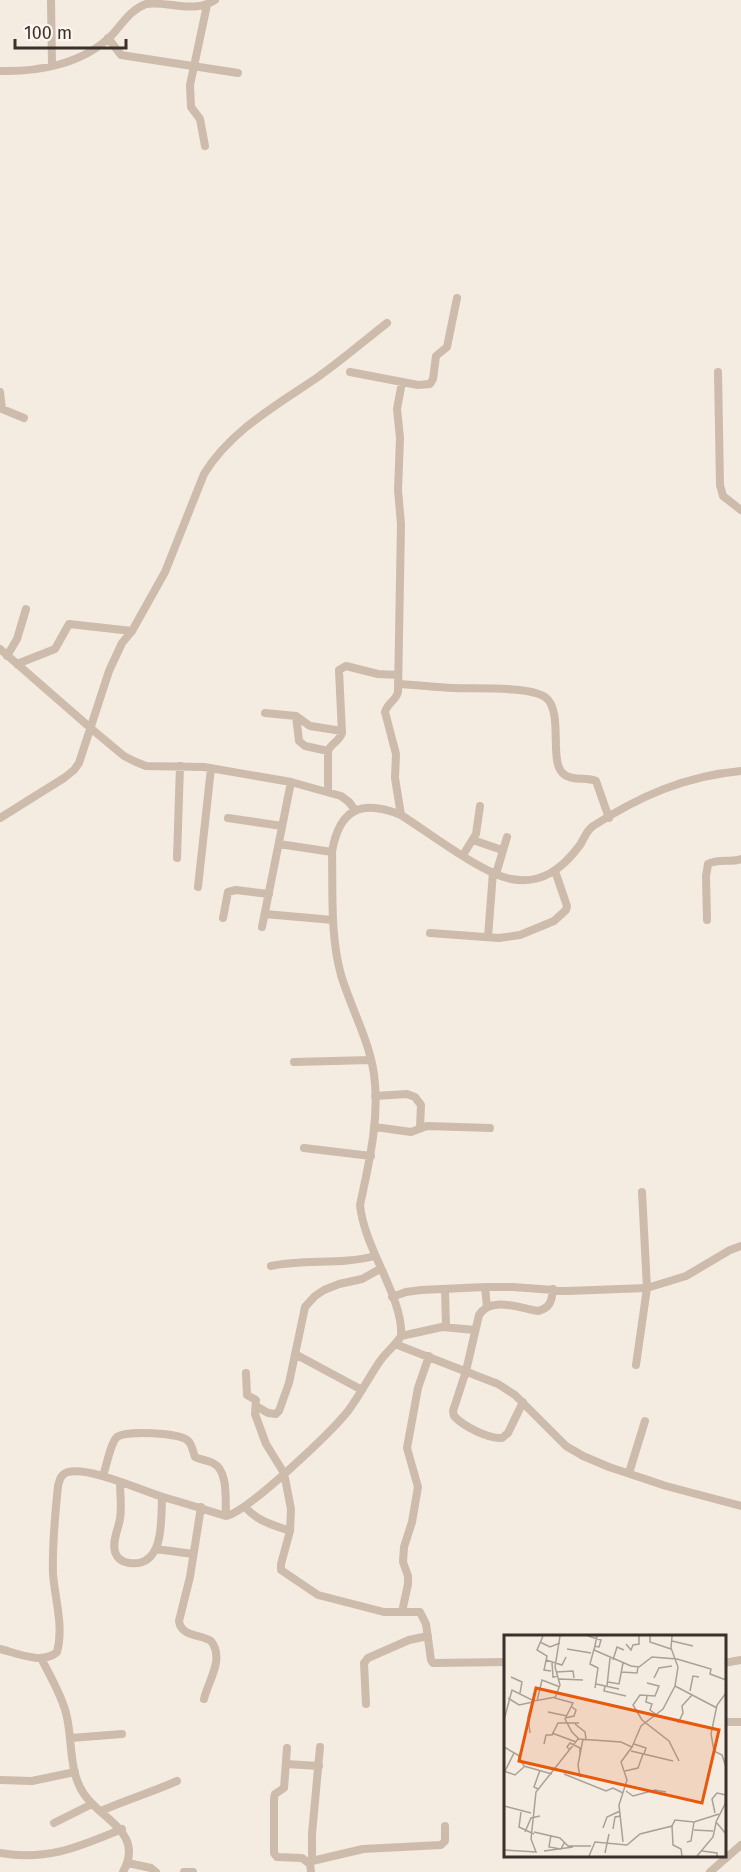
<svg xmlns="http://www.w3.org/2000/svg" width="741" height="1872" font-family="'Fira Sans',sans-serif">
	<rect width="100%" height="100%" fill="#f4ebe1"/>
	<g fill="none" stroke-linecap="round" stroke-linejoin="round">
		<!-- minor -->
		<path stroke="#cdbbac" stroke-width="8" d="M51,0L52,66
			M108,38L121,55L238,73
			M0,71C39,72 83,64 112,35C123,23 130,10 146,4C168,1 195,14 215,0
			M205,146L200,119L191,107L190,85L207,5
			M350,372L418,385L430,384L433,379L436,356L447,347L457,298
			M718,372L720,485L723,496L741,510
			M0,392L2,409L24,418
			M0,649L94,731L124,756L136,762L146,766L204,767L291,782L341,796L349,802L355,810
			M7,656L17,639L26,609
			M17,664L55,649L69,624L132,631
			M398,684C416,685 435,687 453,688C474,689 529,686 545,697C565,711 547,765 565,775C573,781 587,777 596,781L609,818
			M265,713L296,716L310,726L342,731
			M296,716L299,741L305,746L328,751
			M328,792V751C331,743 339,742 342,733L339,670L346,666L378,674L398,675
			M401,815L395,778L396,754L385,712C387,703 396,701 398,692L401,524L398,490L400,438L397,409L402,382
			M0,818L64,778L74,770L79,763L109,671L122,643L132,631L165,572L204,474C231,430 277,405 318,377C342,360 364,341 387,323
			M228,818L282,826
			M473,840L502,850
			M279,844L332,852
			M463,855L476,834L480,806
			M177,858L180,766
			M496,874L507,837
			M198,887L211,768
			M265,914L333,920
			M223,918L228,892L236,890L269,894
			M707,920L706,876L708,864C718,858 731,863 741,859
			M262,927L291,782
			M430,933L499,938L520,935L554,921L566,910L567,906L555,871
			M488,937L493,872
			M294,1062L371,1060
			M375,1096L407,1094L415,1097L421,1105L420,1128
			M375,1127L411,1132L427,1126L490,1128
			M304,1148L371,1156
			M271,1266C306,1259 341,1265 375,1256
			M485,1287L487,1307
			M445,1289L446,1327
			M392,1297L406,1292L421,1290L485,1287H513L567,1291L647,1288L686,1276L730,1250L741,1246
			M401,1336L442,1327L475,1330
			M395,1344L498,1384L515,1395L566,1446L583,1456L609,1467L666,1486L741,1506
			M295,1354L362,1390
			M636,1365L647,1288L642,1192
			M246,1373L247,1395L256,1400L255,1414L266,1444L284,1473L291,1509L290,1531L281,1564V1570L318,1595L384,1612H420L426,1624L431,1660L433,1663L506,1662
			M523,1402L508,1433L502,1438C488,1439 463,1426 454,1416L453,1411L466,1371L479,1315C491,1296 519,1308 538,1311C550,1308 552,1301 553,1289
			M256,1406L268,1413L276,1414L279,1411L289,1383L305,1307L315,1296L324,1290L339,1284L362,1279L380,1269
			M629,1473L645,1421
			M103,1476C106,1467 111,1442 117,1437C126,1430 179,1433 187,1440C192,1443 193,1452 195,1457C201,1460 207,1460 213,1463C229,1471 225,1501 226,1516
			M120,1482C120,1494 122,1507 120,1519C118,1530 112,1541 115,1552C117,1558 122,1562 129,1563C165,1568 161,1519 162,1497
			M201,1507L190,1577L179,1621C181,1637 200,1634 211,1641C225,1659 208,1681 204,1699
			M245,1507C257,1521 273,1525 290,1531
			M156,1549L193,1554
			M402,1612L408,1584V1576L403,1562L404,1547L412,1522L418,1487L407,1448L418,1388L429,1356
			M0,1649C16,1653 43,1665 57,1652C64,1627 55,1599 53,1574C52,1544 55,1515 58,1486C60,1479 61,1474 68,1472C91,1467 140,1490 163,1497C185,1503 205,1510 226,1516C248,1512 332,1431 348,1411C360,1395 369,1377 380,1361C386,1352 396,1345 401,1336C404,1299 364,1248 360,1205C369,1163 380,1118 374,1074C369,1040 351,1008 341,975C330,935 333,893 332,852C339,809 361,799 401,815C428,832 481,873 511,879C542,885 563,868 580,845C584,839 586,831 593,826C640,796 685,776 741,771
			M41,1658C50,1676 61,1694 66,1713C73,1739 68,1771 84,1794C101,1820 145,1832 123,1872
			M724,1663L741,1660
			M366,1704L364,1663L368,1658L409,1640L428,1636
			M724,1722H741
			M71,1738L122,1734
			M287,1748L284,1788L275,1794L274,1799V1853L277,1857L302,1858L310,1864
			M286,1764L319,1766
			M0,1780L32,1781L75,1772
			M101,1811C126,1800 152,1792 177,1781
			M54,1823L92,1804
			M0,1853C49,1861 78,1847 122,1829
			M312,1861V1834L320,1747
			M128,1863L151,1868L156,1872
			M184,1872H193
			M311,1872L310,1864L312,1861L363,1849L441,1845L445,1841V1826
			M710,1872L741,1845"/>
	</g>
	<!-- overview -->
	<g transform="translate(504 1635)">
		<rect width="222" height="222" fill="#f4ebe1"/>
		<path fill="none" stroke="#aaa098" stroke-width="1.5" d="M39,1L33,15L43,21L40,35L47,36M56,1L51,32L56,50L51,63L69,68L61,84L68,97L75,104L117,107L128,112L117,127L123,145L115,170L119,207M84,1L97,5L95,12L90,11M93,1L90,15L127,31L135,32L148,22L173,24M146,1V7L167,14M168,1L167,13L174,32L171,51L213,73M168,6L189,11M36,7L46,12L56,8M122,9L127,15L129,10L135,9V1M63,14L87,18M90,14L86,29L94,33L91,53M173,24L207,34L206,39L222,45M42,25L58,30L62,22M109,25L113,12L120,15M48,28L49,42L54,41M52,37L69,36L70,43M117,37L133,38L134,32M7,42L18,47L16,58M150,43L155,33L168,31M55,44L79,45M104,47L115,49L119,28M143,48L155,51L151,61L136,60L129,70L138,85L165,106L175,126M92,49L115,54M101,51L100,56L122,61M103,51L106,23M186,56L189,41L195,42M222,58L213,70L207,99L210,116L218,120L222,132M143,61L142,67L148,69L146,75L153,80M4,63L15,70L29,67M33,66L38,45L56,52M44,77L63,81M61,83L70,81L72,75L68,72M0,85L8,55L30,66L52,62M174,88L179,78L178,71L188,60M71,89L81,97L82,104M26,98L24,82L28,68M48,98L72,107M40,109L42,100H48L54,88H75M130,109L142,113L140,119M0,112L14,120L20,131L48,139M128,112L137,91L159,74L171,51M66,115L63,112L66,108L76,113V120M127,116L169,126M0,136L11,140L21,131M1,136L10,118M121,136L134,133L139,119M60,139L102,156L109,153L119,158M76,142L74,130L79,104M34,154L30,152L36,135M222,155L221,169L212,187L222,199M122,156L129,161L151,155L162,157M0,171L27,178M17,177L15,192L30,199M211,178L208,164L213,158L222,160M168,190L169,210L177,214L178,221M99,193L103,182L116,176M109,194L111,182L117,181M190,195L209,196M21,197L27,183L36,181M30,197L56,203L64,211H87M47,200L45,212L57,214L60,208M183,207L187,206L190,187M0,215L32,217L27,204L32,157L74,104M40,216L69,212M198,216L213,218V221M101,218L105,199M85,221L91,207L123,210L136,199L168,191L171,185L190,187L215,179M193,221L209,202L212,188"/>
		<path fill="#e8590c" fill-opacity="0.15" stroke="#e8590c" stroke-width="3" d="M32,53L215,95L198,168L15,126Z"/>
		<rect width="222" height="222" fill="none" stroke="#3b302b" stroke-width="3"/>
	</g>
	<!-- scale -->
	<path d="M15 39v9h111v-9" fill="none" stroke="#3b302b" stroke-width="3"/>
	<text x="24" y="39" font-size="18" fill="#3b302b" stroke="#fbf5ee" stroke-width="4.5" paint-order="stroke">100 m</text>
</svg>
